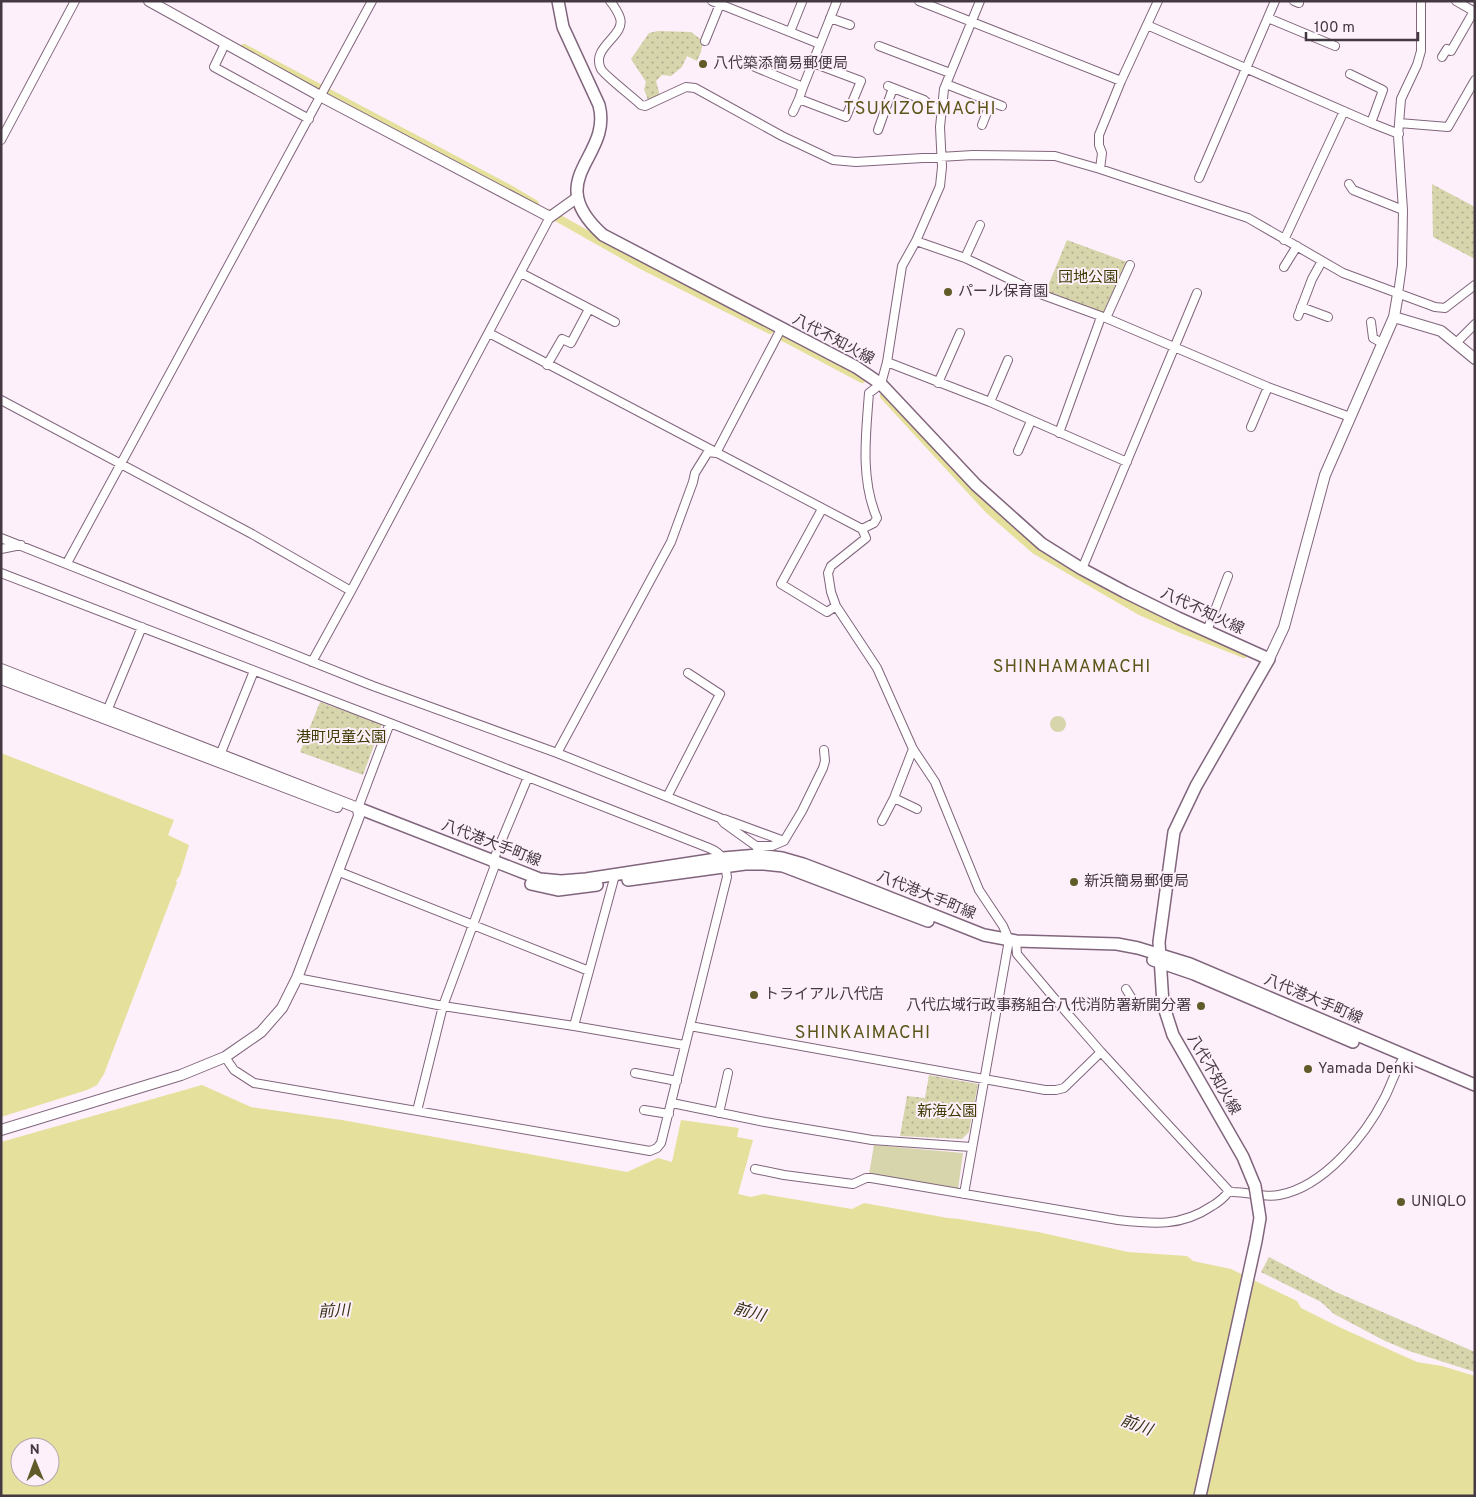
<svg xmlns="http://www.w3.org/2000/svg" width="1476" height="1497" font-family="Overpass,'Noto Sans JP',sans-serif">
	<defs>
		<pattern id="park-dots" width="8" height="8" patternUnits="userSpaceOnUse" patternTransform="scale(1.25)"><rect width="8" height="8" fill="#d7d5ac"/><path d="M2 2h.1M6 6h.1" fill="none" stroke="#b0ae8e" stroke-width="1.8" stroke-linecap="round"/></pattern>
	</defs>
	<rect width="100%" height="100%" fill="#fdf0fb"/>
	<!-- grass -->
	<path fill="#d7d5ac" d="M1050 724a8 8 0 1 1 16 0a8 8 0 1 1-16 0Z
		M874,1145L963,1153L958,1190L869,1174Z"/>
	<!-- park -->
	<path fill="url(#park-dots)" d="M658,31L691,32L703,41L701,52L697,61L687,56L682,67L671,76L662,75L656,81L660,96L649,103L644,89L646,82L631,59L649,33Z
		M1432,184L1475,207V259L1433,237Z
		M1067,240L1127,262L1103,313L1045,293Z
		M320,702L382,724L363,775L300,752Z
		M929,1075L978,1084L969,1132L962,1139L900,1136L907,1096L925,1098Z
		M1269,1257L1336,1292L1475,1352V1372L1409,1351L1385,1341L1334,1314L1321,1302L1261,1272Z"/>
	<!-- water -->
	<path fill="#e5e09b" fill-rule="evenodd" d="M1,753L174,820L168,835L189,845L180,875L176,881L177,883L104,1074L97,1085L87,1090L1,1117Z
		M202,1085L251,1107L342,1120L627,1172L658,1158L672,1162L681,1120L739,1128L737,1137L753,1140L738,1194L751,1197L763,1194L852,1209L864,1203L948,1218L959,1219L1038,1232L1128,1252L1187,1256L1193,1261L1231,1269L1297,1301L1301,1308L1339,1327L1417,1362L1442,1366L1475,1376V1496H1V1142ZM20,1447H50V1477H20Z"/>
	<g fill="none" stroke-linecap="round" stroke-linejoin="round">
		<!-- canal -->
		<path stroke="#e5e09b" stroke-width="8" d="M244,48L508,188L535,204
			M549,213L641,265L770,330
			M781,336L862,379
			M884,396L989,510L1035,550L1140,611L1186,631L1244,654"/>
		<defs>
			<path id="minor" d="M610,1C614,6 618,12 620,18C626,36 590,47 601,69C604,75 634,98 641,105L645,106L686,87L695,88L782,136L833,160L856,162L973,155L1055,156L1100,169L1248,218L1343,273L1435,307L1445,308L1475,285
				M712,1L820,44L803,87L743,62
				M919,1L1121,81
				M1294,1L1299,3
				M1456,1L1475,12
				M830,18L850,25
				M1268,18L1335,46
				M1147,25L1371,123L1399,134
				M790,32L802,2
				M705,41L720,4
				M225,44L214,67L309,119
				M820,44L837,1
				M879,46L950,73
				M1442,57L1447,49L1451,51L1474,11
				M1350,74L1383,90L1371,123
				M946,84L1002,106
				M888,86L924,100L931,106L942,110
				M803,87L799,99L846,117L861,81L813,63
				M793,112L799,99
				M1399,123L1448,127L1475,80
				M982,125L991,102
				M878,130L893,88
				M1,140L75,1
				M1100,169L1102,153L1099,145V135L1121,81L1158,1
				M1199,178L1275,1
				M1349,184L1353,190L1403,210
				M1284,240L1344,111
				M916,241L965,258L1043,295L1106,318L1268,387L1350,417
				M965,258L980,225
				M1284,267L1297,246
				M521,273L615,322
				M1398,294L1402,265L1403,210L1398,136L1401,99L1417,65L1421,51V1
				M1301,307L1328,317
				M1298,316L1312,279L1322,261
				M1106,318L1130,265
				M1371,322L1373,338L1382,343
				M489,333L862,529L866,538L831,566L828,573L831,592L836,606L877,668L913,749L935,782L979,890L1003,926L1009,940L964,1194
				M1457,342L1475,324
				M887,362L990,402L1127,462
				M547,365L562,339L571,343L589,309
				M938,383L960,333
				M1,400L252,534L351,591
				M990,402L1008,360
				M1251,427L1268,387
				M1059,433L1101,317
				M1018,451L1031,421
				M716,453L781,329
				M822,509L781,584L827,612L836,606
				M862,529L874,523L877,518C860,479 866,433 869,393L881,384L887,362L902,266L916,241L940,186L942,167L940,127L944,89L980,1
				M1,538L373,686L557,753L720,818L724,823L756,846L758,850V855
				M1,549L21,545
				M67,563L372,1
				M1082,569L1197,293
				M1,573L390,723L709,848C724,854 725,862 727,877L661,1143L657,1148L650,1151L254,1083L234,1070L225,1057
				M1207,631L1228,576
				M312,662L351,591L550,217
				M107,711L142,627
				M557,753L671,542L693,482L695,473L708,452L716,453
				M220,755L254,671
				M667,797L720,694L688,673
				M894,798L917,809
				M358,808L390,723
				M724,819L784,841L772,846H756
				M882,821L894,798L913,749
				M784,841L802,811L823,768L825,761L824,750
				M337,871L589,971
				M1016,941L1017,954L1054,998L1101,1052L1229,1191L1233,1192C1248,1192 1264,1198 1279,1195C1324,1187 1365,1136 1385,1097C1392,1083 1396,1068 1405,1056
				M297,978L443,1006L574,1026L684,1045
				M1126,989L1137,1007L1163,1004
				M1067,1013L1081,1001
				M574,1026L615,875
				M690,1026L1045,1090H1056L1064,1088L1101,1052
				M635,1073L677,1081
				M672,1103L765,1122L872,1140L971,1147
				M644,1110L669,1114
				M417,1111L443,1006L494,868L493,861L528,777
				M719,1113L728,1073
				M755,1169L784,1175L853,1184L866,1178H871L1118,1220C1153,1224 1181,1227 1212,1206C1219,1202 1224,1198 1229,1191"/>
			<path id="tertiary" d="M149,1L322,97L550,217L578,197
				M1394,317L1441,331L1475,359
				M1269,659L1284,627L1325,475L1394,317L1398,294
				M1,669L358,808L359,816L297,978L282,1008L261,1032L225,1057L181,1075L1,1130
				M1,679L337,807"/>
			<path id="secondary" d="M558,1L563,27L599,105C613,158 540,178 603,235L856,367L881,384L976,485L1042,544L1082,569L1125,592L1178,618L1269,659L1196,786L1174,832L1159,942L1163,1004L1173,1035L1243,1157L1255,1186
				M358,808L540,879L561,881L586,879L723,858L758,855L782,858L803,864L845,880L984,935L1016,941L1117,944L1138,948L1190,964L1475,1085
				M628,880L745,864H764L783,866L928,921
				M531,884L558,890L597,885
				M1153,960L1194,974L1353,1042"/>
		</defs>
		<!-- minor casing -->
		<use href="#minor" stroke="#81657c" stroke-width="10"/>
		<!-- tertiary casing -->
		<use href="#tertiary" stroke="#81657c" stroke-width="12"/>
		<!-- secondary casing -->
		<use href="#secondary" stroke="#81657c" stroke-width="14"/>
		<!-- minor -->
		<use href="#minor" stroke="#fff" stroke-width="8"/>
		<!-- tertiary -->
		<use href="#tertiary" stroke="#fff" stroke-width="10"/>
		<!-- secondary -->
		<use href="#secondary" stroke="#fff" stroke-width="11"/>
		<defs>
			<path id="secondary-bridge" d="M1200,1496L1256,1241L1260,1218L1255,1186"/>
		</defs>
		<!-- secondary-bridge casing -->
		<use href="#secondary-bridge" stroke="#81657c" stroke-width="14" stroke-linecap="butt"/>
		<!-- secondary-bridge -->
		<use href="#secondary-bridge" stroke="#fff" stroke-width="11"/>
	</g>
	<!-- markers -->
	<g fill="#605b28" stroke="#fdf0fb" stroke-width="2">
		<circle cx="703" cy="64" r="5"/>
		<circle cx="948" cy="292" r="5"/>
		<circle cx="1074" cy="882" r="5"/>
		<circle cx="754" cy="995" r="5"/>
		<circle cx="1201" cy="1006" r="5"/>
		<circle cx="1308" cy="1069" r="5"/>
		<circle cx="1401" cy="1202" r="5"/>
	</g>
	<g text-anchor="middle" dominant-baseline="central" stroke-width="4" stroke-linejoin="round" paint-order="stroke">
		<!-- poi labels -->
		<g font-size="15" fill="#443842" stroke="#fdf0fb" text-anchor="start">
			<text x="713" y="64">八代築添簡易郵便局</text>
			<text x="958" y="292">パール保育園</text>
			<text x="1084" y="882">新浜簡易郵便局</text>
			<text x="764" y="995">トライアル八代店</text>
			<text x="1191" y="1006" text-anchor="end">八代広域行政事務組合八代消防署新開分署</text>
			<text x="1318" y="1069">Yamada Denki</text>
			<text x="1411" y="1202">UNIQLO</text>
		</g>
		<!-- park labels -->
		<g font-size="15" fill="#3f3a02" stroke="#fdf0fb">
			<text x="1088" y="278">団地公園</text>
			<text x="341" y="738">港町児童公園</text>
			<text x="947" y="1112">新海公園</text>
		</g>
		<!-- street labels -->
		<g font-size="15" fill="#443842" stroke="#fdf0fb">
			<text transform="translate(833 340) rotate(28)">八代不知火線</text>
			<text transform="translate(1202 612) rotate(25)">八代不知火線</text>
			<text transform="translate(491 844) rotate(21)">八代港大手町線</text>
			<text transform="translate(926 896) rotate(22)">八代港大手町線</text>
			<text transform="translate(1313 1000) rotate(23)">八代港大手町線</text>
			<text transform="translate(1213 1075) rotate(60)">八代不知火線</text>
		</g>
		<!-- water labels -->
		<g font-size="16" font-style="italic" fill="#353214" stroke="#fdf0fb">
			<text transform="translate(334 1312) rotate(-3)">前川</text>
			<text transform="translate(749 1313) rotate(16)">前川</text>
			<text transform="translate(1136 1426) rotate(20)">前川</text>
		</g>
		<!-- quarter labels -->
		<g font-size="18" letter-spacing="1" fill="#5c561a" stroke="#fdf0fb">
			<text x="920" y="109">TSUKIZOEMACHI</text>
			<text x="1072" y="667">SHINHAMAMACHI</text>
			<text x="863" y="1033">SHINKAIMACHI</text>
		</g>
	</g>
	<!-- border -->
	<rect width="1476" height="1497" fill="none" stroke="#443842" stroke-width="5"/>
	<!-- north arrow -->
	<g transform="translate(35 1462) rotate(359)"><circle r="24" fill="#fdf0fb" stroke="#b3a6b1"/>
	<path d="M0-4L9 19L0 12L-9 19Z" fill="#605b28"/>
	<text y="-8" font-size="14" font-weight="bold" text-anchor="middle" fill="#443842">N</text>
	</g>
	<!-- scale -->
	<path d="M1306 32v8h112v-8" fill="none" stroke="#443842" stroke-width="2.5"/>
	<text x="1314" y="32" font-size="15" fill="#443842" stroke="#fdf0fb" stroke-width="4" paint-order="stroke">100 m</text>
</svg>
